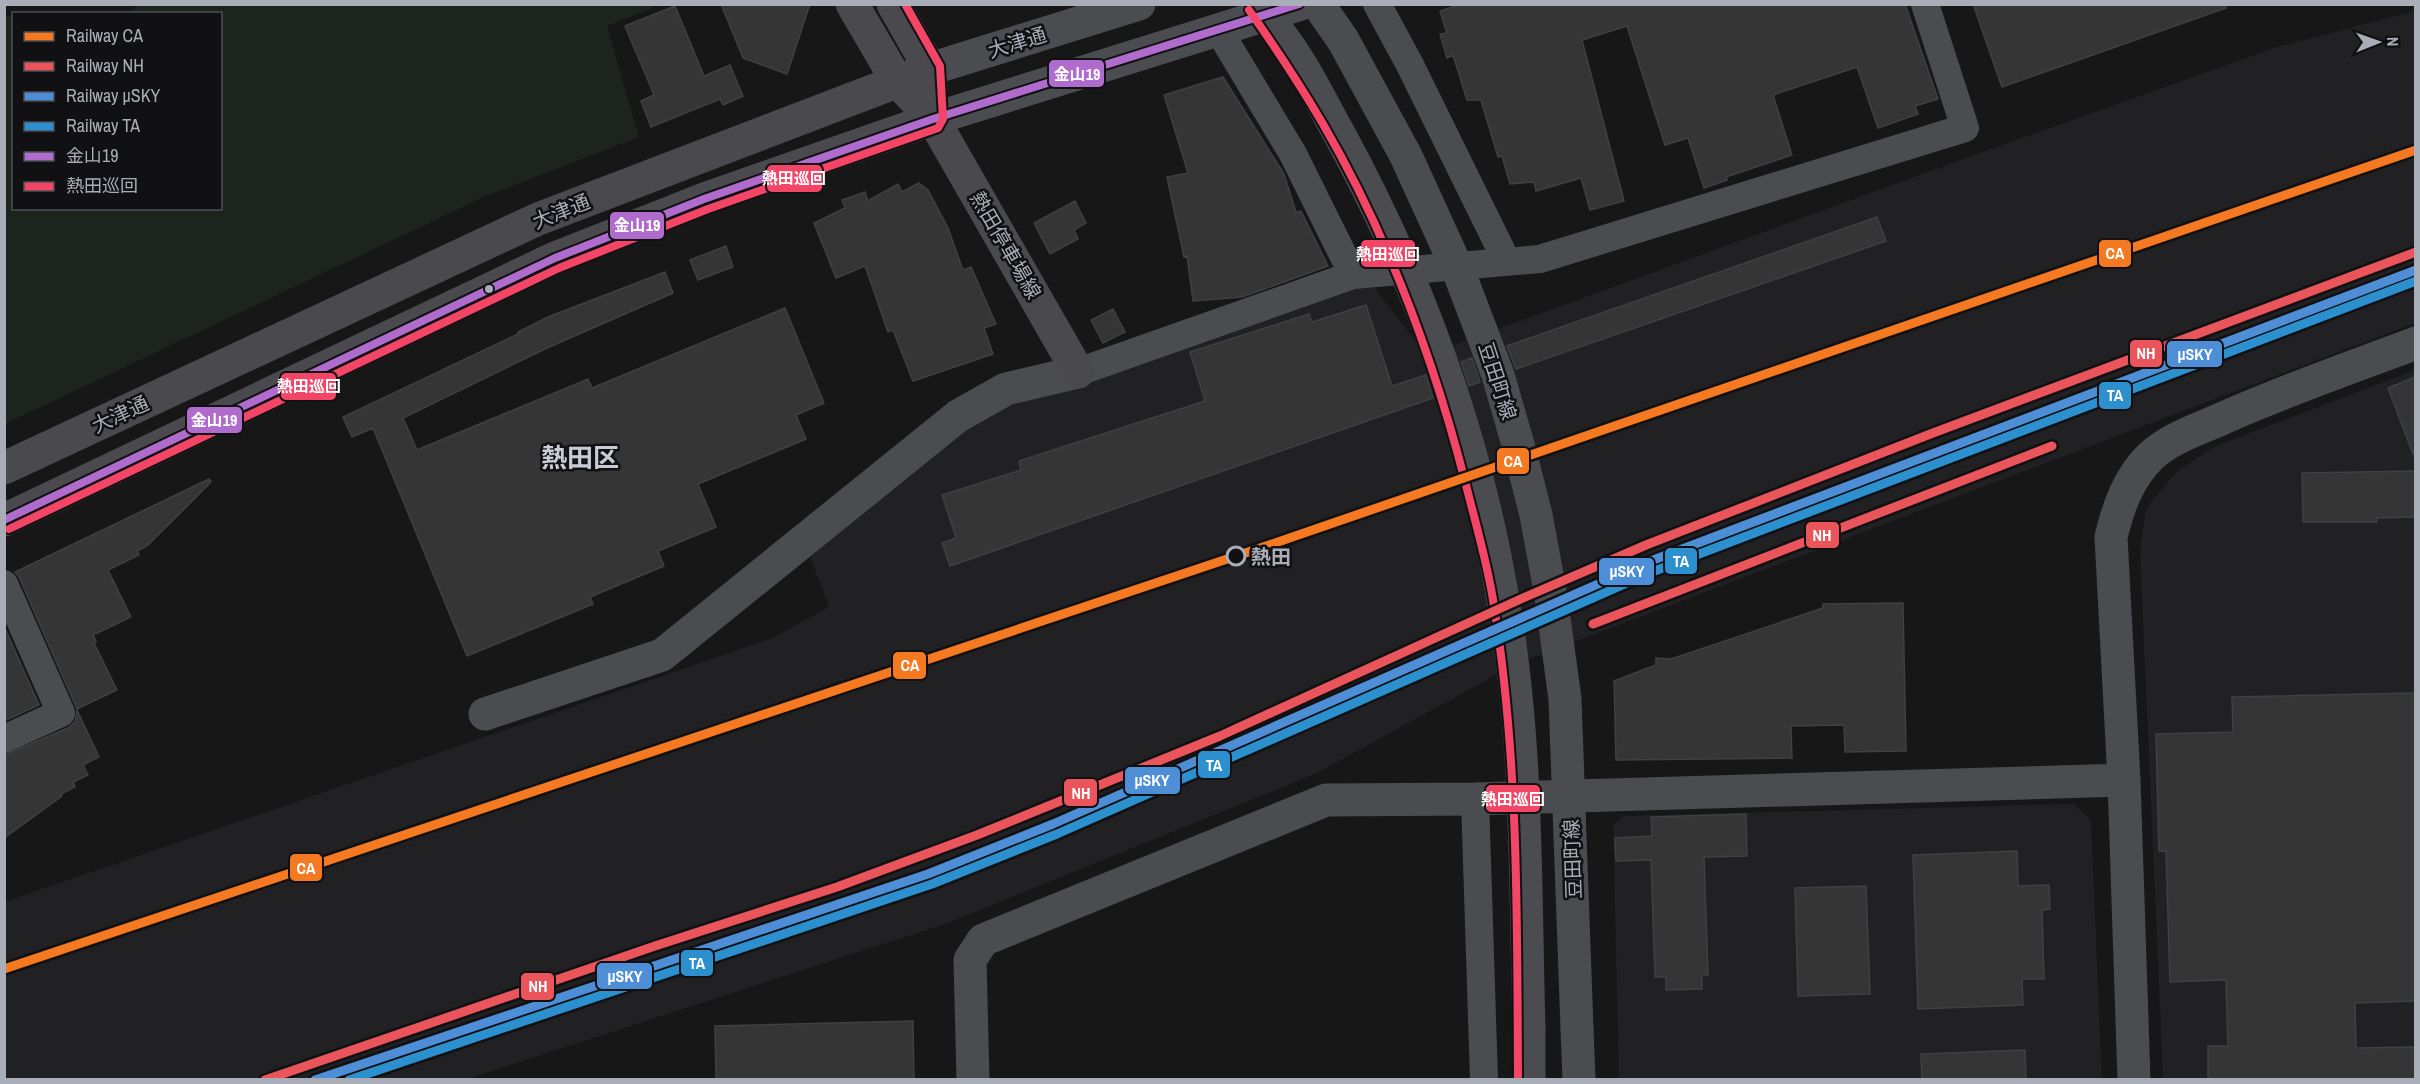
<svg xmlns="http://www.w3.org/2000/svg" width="2420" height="1084" font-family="'Archivo Narrow','Noto Sans JP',sans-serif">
	<rect width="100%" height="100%" fill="#171717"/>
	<!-- built -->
	<path fill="#212123" d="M2415,11V323L1516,664L1315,774L945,924L467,1079L5,1080L4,902L770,639L829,607L810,557L985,414L1371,284L1427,355L1977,154L2277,47Z
		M2415,370V1079H2163L2140,553L2145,514L2149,504L2178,471L2213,447Z
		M2074,804L2091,820L2102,1079H1619L1613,826L1623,816Z"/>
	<!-- green -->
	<path fill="#1d241e" d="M139,5H652V8L607,26L639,137L486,196L5,424V16H14V208H220V14L96,13L129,12Z"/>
	<!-- building -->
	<path fill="#353536" stroke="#3f4043" stroke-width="1.5" d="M721,4H810L787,74L743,58Z
		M1462,4H1905L1938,99L1915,106L1918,114L1878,128L1857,67L1773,95L1792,155L1726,177L1727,180L1704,188L1688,138L1665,145L1627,26L1582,40L1624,201L1590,210L1581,178L1536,191L1534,182L1510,184L1502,156L1498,157L1481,100H1467L1453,55L1447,58L1440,34L1447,33L1440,11Z
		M1973,4H2226V8L2002,87Z
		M675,6L704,76L730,65L743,96L723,105L720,99L651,127L641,101L654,95L625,26Z
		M1223,77L1284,174L1296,212L1301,211L1328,266L1242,297L1193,301L1187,256L1184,257L1167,177L1188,173L1164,95Z
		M919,183L928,190L948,228L963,270L971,267L996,324L984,328L993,354L913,381L893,330L888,332L865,266L836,278L814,223L845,208L842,200L865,192L868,201L898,184L902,192Z
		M1075,201L1086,223L1074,230L1078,239L1050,254L1034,223Z
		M1877,217L1886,241L1516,369L1507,346Z
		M726,246L733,267L698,280L690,260Z
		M665,272L673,293L547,348L403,418L417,450L588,379L592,388L785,308L824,403L796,415L806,439L698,484L716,527L658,551L664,566L590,597L593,604L467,656L373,428L352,437L343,417L518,334V332L548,317Z
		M1366,305L1392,386L1426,375L1433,398L950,566L942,543L956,538L942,495L1021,470L1019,461L1205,401L1190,352L1309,314L1312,322Z
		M1113,309L1125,332L1103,343L1091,320Z
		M1472,358L1480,382L1469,386L1461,362Z
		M2415,377V454H2413L2388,388Z
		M2415,471V517L2376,518L2377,522H2303L2302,473Z
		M209,479L211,482L147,546L137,551L139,555L108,570L131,617L93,635L96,642L94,643L117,690L77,709L19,577L15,572Z
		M1903,603L1906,751L1845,752L1844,725L1791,726L1792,758L1616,760L1614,681L1656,665V658L1671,659L1823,608V604Z
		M4,626L39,705L4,721Z
		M2415,693V1001L2355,1003L2356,1048L2415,1047V1080H2208V1046H2228L2226,980L2170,982L2166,851H2159L2156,734L2233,732L2232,697Z
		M77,710L99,757L83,765L88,775L73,782L75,787L61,794L62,796L4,838V755L68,728L75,722Z
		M1746,814L1747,856L1704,857L1708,975H1702V989L1666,990V977H1655L1651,860L1616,861L1615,838L1652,836L1651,817Z
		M2017,851L2018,886L2049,885L2050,909L2042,910L2044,979H2022L2023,1005L1918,1009L1913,855Z
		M1866,886L1870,994L1798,996L1795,888Z
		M913,1021L914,1080H716L715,1026Z
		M2025,1050L2026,1080H1922L1921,1054Z"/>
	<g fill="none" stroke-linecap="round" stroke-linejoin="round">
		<!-- minor -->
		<path stroke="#4b4c50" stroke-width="28" d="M1377,4L1410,65L1506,260
			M1218,29L1293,154L1353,275
			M1078,372L1353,275L1540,259L1965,128L1925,4
			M4,584L61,713L4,739
			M1475,799L1484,1080"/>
		<!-- tertiary -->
		<path stroke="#4b4c50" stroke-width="33" d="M930,69L1139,4
			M933,119L1301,4
			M485,714L662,655L958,416L1006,389L1078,372
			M1577,1028L1579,1080
			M1529,1029V1080
			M973,1080L970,960L983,940L1326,800L1475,799L2124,780
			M2134,1080L2124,780L2111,537C2118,508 2128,478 2151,456C2169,439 2196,430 2219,420C2283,391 2350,368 2416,343"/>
		<!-- secondary -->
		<path stroke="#4a4a4e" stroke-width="33" d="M852,4L897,81L933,119L1078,372
			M893,4L930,69L931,89
			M4,468L538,219L930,69
			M4,520L555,258L704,199L933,119"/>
		<!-- tertiary-bridge -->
		<path stroke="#4b4c50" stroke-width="33" d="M1258,4C1270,22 1285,39 1296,57C1311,80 1323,105 1336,128C1419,279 1478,442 1505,612C1528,749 1525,891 1529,1029
			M1318,4L1343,40L1406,156L1458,270L1498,375L1519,448L1536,515L1551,596L1565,699L1577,1028"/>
		<defs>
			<path id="bus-1" d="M4,520L555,258L704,199L933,119L1299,4"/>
			<path id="bus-2" d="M1249,10C1275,47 1300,85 1323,124C1388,236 1434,360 1466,485C1476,525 1488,565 1494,606C1519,762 1517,922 1518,1080
				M9,529L559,268L708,209L938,128L943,119L940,66L905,4"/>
		</defs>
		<!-- bus-1 casing -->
		<use href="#bus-1" stroke="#111113" stroke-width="12"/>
		<!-- bus-2 casing -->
		<use href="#bus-2" stroke="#111113" stroke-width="12"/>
		<!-- bus-1 -->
		<use href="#bus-1" stroke="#b06ccc" stroke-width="8"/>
		<!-- bus-2 -->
		<use href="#bus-2" stroke="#f34667" stroke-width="8"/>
		<defs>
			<path id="rail-1" d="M4,969L1275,543L2416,150"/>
			<path id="rail-2" d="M1593,624L2052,446
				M265,1080L655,946L837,887L977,835L1220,736L1523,598L1646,545L1933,433L2416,252"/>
			<path id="rail-3" d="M315,1080L928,874L1053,824L1648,562L2416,270"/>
			<path id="rail-4" d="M349,1080L932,884L1057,834L1652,572L2416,281"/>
		</defs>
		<!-- rail-1 casing -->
		<use href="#rail-1" stroke="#111113" stroke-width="14"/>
		<!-- rail-2 casing -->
		<use href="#rail-2" stroke="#111113" stroke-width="14"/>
		<!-- rail-3 casing -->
		<use href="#rail-3" stroke="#111113" stroke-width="14"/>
		<!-- rail-4 casing -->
		<use href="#rail-4" stroke="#111113" stroke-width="14"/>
		<!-- rail-1 -->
		<use href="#rail-1" stroke="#f47921" stroke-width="9"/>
		<!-- rail-2 -->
		<use href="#rail-2" stroke="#ea555b" stroke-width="9"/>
		<!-- rail-3 -->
		<use href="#rail-3" stroke="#4d8ed6" stroke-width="9"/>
		<!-- rail-4 -->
		<use href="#rail-4" stroke="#2c8fce" stroke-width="9"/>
	</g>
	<!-- markers -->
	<circle fill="#a8adb8" stroke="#111113" stroke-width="2" cx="489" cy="289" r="5"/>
	<circle fill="#111113" stroke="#a8adb8" stroke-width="3" cx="1236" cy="556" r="9"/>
	<g text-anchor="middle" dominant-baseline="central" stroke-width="5" stroke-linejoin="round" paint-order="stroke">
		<!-- street labels -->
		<g font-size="20" fill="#a8adb8" stroke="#111113">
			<text transform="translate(1017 42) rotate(-17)">大津通</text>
			<text transform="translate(561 211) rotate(-22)">大津通</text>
			<text transform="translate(1006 245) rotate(60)">熱田停車場線</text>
			<text transform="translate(1498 381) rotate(72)">豆田町線</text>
			<text transform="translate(120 414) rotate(-25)">大津通</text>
			<text transform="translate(1572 859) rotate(-92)">豆田町線</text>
		</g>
		<!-- stop labels -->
		<g font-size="20" font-weight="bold" fill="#a8adb8" stroke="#111113" text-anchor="start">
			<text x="1251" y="556">熱田</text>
		</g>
		<!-- district labels -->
		<g font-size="26" font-weight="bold" fill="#c9ccd4" stroke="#111113">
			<text x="580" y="457">熱田区</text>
		</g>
	</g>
	<g stroke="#111113" stroke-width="2">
		<rect x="1048" y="59" width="57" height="29" rx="6" fill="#b06ccc"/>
		<rect x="766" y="164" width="57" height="29" rx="6" fill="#f34667"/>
		<rect x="609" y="211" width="56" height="29" rx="6" fill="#b06ccc"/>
		<rect x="2098" y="239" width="34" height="29" rx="6" fill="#f47921"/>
		<rect x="1360" y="239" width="56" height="29" rx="6" fill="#f34667"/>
		<rect x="2129" y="339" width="34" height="29" rx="6" fill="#ea555b"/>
		<rect x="2166" y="340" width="57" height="28" rx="6" fill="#4d8ed6"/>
		<rect x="280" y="372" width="57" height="29" rx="6" fill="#f34667"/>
		<rect x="2098" y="381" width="34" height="29" rx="6" fill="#2c8fce"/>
		<rect x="186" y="406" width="57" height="28" rx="6" fill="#b06ccc"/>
		<rect x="1496" y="447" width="34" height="28" rx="6" fill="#f47921"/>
		<rect x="1805" y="521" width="35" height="28" rx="6" fill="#ea555b"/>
		<rect x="1664" y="547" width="34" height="28" rx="6" fill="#2c8fce"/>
		<rect x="1598" y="557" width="57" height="29" rx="6" fill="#4d8ed6"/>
		<rect x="892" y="651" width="35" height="29" rx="6" fill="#f47921"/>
		<rect x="1197" y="750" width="34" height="29" rx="6" fill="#2c8fce"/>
		<rect x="1124" y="766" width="57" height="29" rx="6" fill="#4d8ed6"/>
		<rect x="1063" y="778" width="35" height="29" rx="6" fill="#ea555b"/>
		<rect x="1485" y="784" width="56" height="29" rx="6" fill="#f34667"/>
		<rect x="289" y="853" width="34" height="29" rx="6" fill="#f47921"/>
		<rect x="680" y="949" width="34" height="28" rx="6" fill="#2c8fce"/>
		<rect x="596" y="962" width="57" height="28" rx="6" fill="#4d8ed6"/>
		<rect x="520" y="972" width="35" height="29" rx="6" fill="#ea555b"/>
	</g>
	<g font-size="16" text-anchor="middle" font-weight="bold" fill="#fff">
		<text x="1077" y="80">金山19</text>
		<text x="794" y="184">熱田巡回</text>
		<text x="637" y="231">金山19</text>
		<text x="2115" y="259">CA</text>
		<text x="1388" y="260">熱田巡回</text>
		<text x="2146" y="359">NH</text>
		<text x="2195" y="360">μSKY</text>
		<text x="309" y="392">熱田巡回</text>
		<text x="2115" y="401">TA</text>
		<text x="214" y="426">金山19</text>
		<text x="1513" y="467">CA</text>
		<text x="1822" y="541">NH</text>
		<text x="1681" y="567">TA</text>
		<text x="1627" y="577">μSKY</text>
		<text x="910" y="671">CA</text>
		<text x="1214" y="771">TA</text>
		<text x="1152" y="786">μSKY</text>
		<text x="1081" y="799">NH</text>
		<text x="1513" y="805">熱田巡回</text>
		<text x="306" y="874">CA</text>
		<text x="697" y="969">TA</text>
		<text x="625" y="982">μSKY</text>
		<text x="538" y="992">NH</text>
	</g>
	<!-- border -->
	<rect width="2420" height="1084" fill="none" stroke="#a8adb8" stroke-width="12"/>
	<!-- legend -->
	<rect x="12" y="12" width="210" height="198" fill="#111113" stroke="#4d4f55" stroke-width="1.5"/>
	<rect x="24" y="32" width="30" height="9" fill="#f47921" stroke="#4d4f55" stroke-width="1.5"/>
	<text x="66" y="42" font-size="18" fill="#a8adb8">Railway CA</text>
	<rect x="24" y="62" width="30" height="9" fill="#ea555b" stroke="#4d4f55" stroke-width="1.5"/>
	<text x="66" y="72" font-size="18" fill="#a8adb8">Railway NH</text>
	<rect x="24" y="92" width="30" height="9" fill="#4d8ed6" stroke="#4d4f55" stroke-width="1.5"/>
	<text x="66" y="102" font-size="18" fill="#a8adb8">Railway μSKY</text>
	<rect x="24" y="122" width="30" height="9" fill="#2c8fce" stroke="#4d4f55" stroke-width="1.5"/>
	<text x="66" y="132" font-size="18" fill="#a8adb8">Railway TA</text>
	<rect x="24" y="152" width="30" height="9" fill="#b06ccc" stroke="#4d4f55" stroke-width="1.5"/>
	<text x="66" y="162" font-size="18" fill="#a8adb8">金山19</text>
	<rect x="24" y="182" width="30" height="9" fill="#f34667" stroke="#4d4f55" stroke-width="1.5"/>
	<text x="66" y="192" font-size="18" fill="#a8adb8">熱田巡回</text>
	<!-- north arrow -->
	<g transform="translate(2378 42) rotate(89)" stroke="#111113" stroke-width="4.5" paint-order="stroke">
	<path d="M0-4.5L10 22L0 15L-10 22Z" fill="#a8adb8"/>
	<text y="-9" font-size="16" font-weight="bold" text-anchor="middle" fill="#a8adb8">N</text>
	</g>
</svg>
